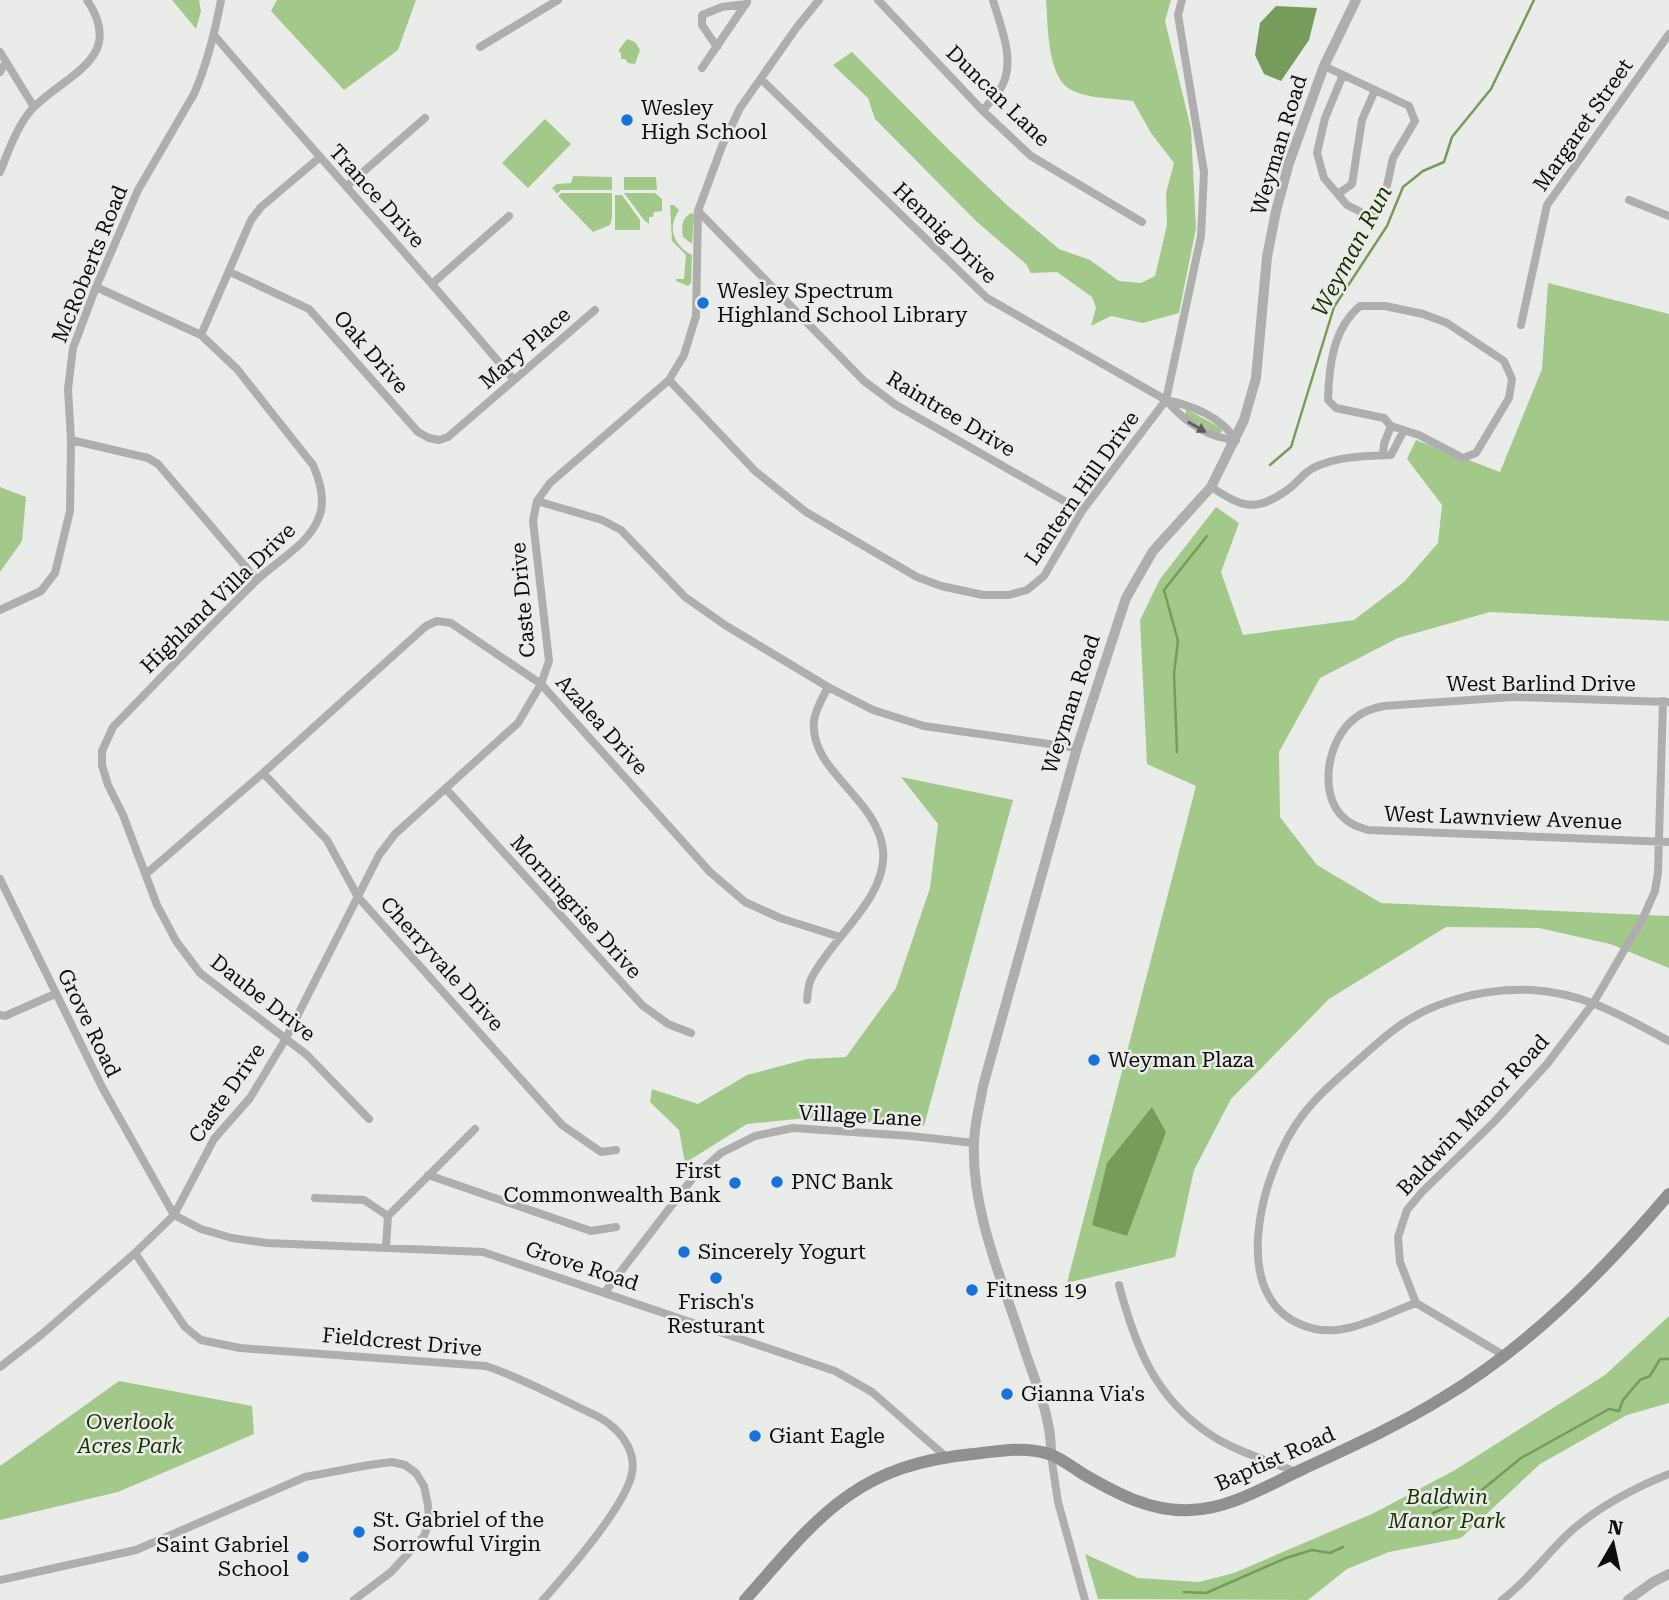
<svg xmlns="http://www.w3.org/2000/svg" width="1669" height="1600" font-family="'Roboto Serif',serif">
	<rect width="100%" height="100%" fill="#eaece9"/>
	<!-- green -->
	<path fill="#a3c98a" d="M172,0H199L201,11L196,29Z
		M277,0H416L398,50L344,90L271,11Z
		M1046,0H1171L1165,21L1191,129L1196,228L1179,313L1143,323L1111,316L1091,326L1096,308L1092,297L1057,272L1031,273L1026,264L976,221L875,119L868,98L833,65L852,52L948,149L1008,206L1059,249L1090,260L1119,281L1141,283L1155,276L1167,225L1166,193L1174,163L1151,133L1133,101C1113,98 1085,99 1068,88C1047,73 1048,24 1046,0Z
		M627,39L635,42L640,50L635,64L628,63L625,59H621V53L618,51Z
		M545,119L571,144L528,188L502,163Z
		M573,176L612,177V190H561L557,194L552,188L557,184L571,183Z
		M624,177H656L657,190H624Z
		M561,193H612V218L610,225L593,232L558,196Z
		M624,193H655L662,199V211L654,212L653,217H649V224L644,220Z
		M615,195H622L640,220V230H615Z
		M670,205H674L679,210C666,229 675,246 692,255L691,283L688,286L676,281V279H684L686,255L672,241Z
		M693,213L694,215L692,244L683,237C681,228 682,215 693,213Z
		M1548,283L1669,314V621L1490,612L1398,638L1320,678L1279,752L1280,817L1317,865L1381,903L1669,916V968L1610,944L1539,928L1446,927L1329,999L1231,1099L1194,1170L1175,1257L1067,1283L1196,786L1147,764L1140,620L1160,579L1216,507L1239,523L1221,572L1243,635L1354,620L1404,582L1438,543L1442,505L1407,459L1416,440L1500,472L1542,369Z
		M1186,409L1221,428L1222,432L1218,434L1185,416Z
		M0,487L26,497L22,541L0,572Z
		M901,777L1013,800L924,1126L807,1118L747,1124L685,1163L679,1130L650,1102L652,1089L698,1104L747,1075L807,1059L846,1057L896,988L930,888L938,824Z
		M1669,1316V1403L1627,1415L1540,1464L1461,1538L1389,1552L1347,1569L1308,1600L1098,1599L1085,1554L1138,1578L1199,1582L1234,1573L1374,1513L1455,1470L1605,1375Z
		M119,1381L252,1406L254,1434L118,1492L0,1520V1466Z"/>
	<!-- water -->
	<path fill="#769c5b" d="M1276,6L1317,8L1309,40L1281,81L1264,74L1255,55L1260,23Z
		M1152,1107L1166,1132L1127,1236L1092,1225L1107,1163Z"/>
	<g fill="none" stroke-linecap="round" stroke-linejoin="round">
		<!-- stream -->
		<path stroke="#769c5b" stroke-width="2.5" d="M1270,465L1291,447L1334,307L1387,226L1403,187L1423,171L1444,162L1452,137L1491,89L1534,0
			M1177,752L1174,673L1178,641L1164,590L1207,536
			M1433,1513L1459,1502L1469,1492L1477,1494L1521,1458L1609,1409L1619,1411L1623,1400L1640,1380L1650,1376L1660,1359H1669
			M1184,1592L1206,1593L1286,1558L1312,1550L1330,1553L1343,1547"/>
		<!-- minor -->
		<path stroke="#adaead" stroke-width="8" d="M878,0L983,111L1031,156L1142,222
			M214,35C313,151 416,263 514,380
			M480,47L558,0
			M717,47L702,25V15L722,7L746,4
			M0,52L34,107
			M1324,66L1409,106L1415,121L1393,158L1384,199L1371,217L1347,205L1324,178L1317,153L1325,118L1343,75
			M702,68L747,2
			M0,72L6,62
			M761,79L987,298L1166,400C1193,406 1220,416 1236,440
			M983,111C989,102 999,93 1003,84C1015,58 1000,25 993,0
			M0,172C9,150 16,128 32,109C64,75 127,59 87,0
			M347,186L425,118
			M1338,194L1352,184L1362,120L1375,90
			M1629,200L1669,216
			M698,211L864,381L896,405L1082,511
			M230,272L309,309L418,432L429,438L439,440L448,437L595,310
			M433,283L509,216
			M96,287L201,335L237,369L313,465C320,481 326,500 319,517C309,545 276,561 256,581C207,629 160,679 113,727L102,751V765L108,785L123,815L157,905L176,941L200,973L307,1055L369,1119
			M1360,306H1385L1423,314L1447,323L1504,361L1512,379L1509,398L1476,453L1463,458L1419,435L1391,426L1384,418L1336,408L1328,400C1329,365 1333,329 1360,306Z
			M1521,325L1547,205L1669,34
			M201,335L251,220L261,207L319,158
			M669,380L755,471L806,512L917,577L941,586L983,595H1009L1027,590L1044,576L1082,511L1166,400L1201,236L1204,172L1178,15L1182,0
			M1166,400C1184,421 1207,438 1236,440
			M71,440L148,458L158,464L257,580
			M1383,455L1384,444L1391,426
			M1211,487C1244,508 1256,513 1290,488C1298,482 1305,471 1315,467C1340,456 1364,456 1391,455L1404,430
			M537,501L602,520L621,530L685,597L725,625L828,687L873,710L924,726L1077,748
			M0,610L41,591L55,573L70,511L71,440L68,389L73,348L96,287L138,190L194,94C207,64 215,32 221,0
			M1669,702L1513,697L1384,706C1373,708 1363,711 1354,719C1328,739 1317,794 1344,818C1351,825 1359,827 1368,830L1669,842
			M263,773L327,840L358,897L562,1125L601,1152L616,1150
			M447,790L642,1005L668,1024L691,1033
			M146,874L263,773L426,626L437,621L451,623L541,684L710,872L745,902L780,918L840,937
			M0,879L102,1087L174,1215L201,1229L232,1238L267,1243L483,1252L835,1371L872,1392L945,1456
			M807,1000C808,993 808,985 811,979C831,938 888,898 883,850C877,797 809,771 814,721C815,710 823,697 828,687
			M0,1015L5,1016L55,994
			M428,1175L591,1231L616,1227
			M315,1198L364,1200L388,1216
			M386,1246L388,1216L475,1129
			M135,1253L185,1327L201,1340L240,1348L486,1366C516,1376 545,1391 574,1405C585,1411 598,1415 608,1423C623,1434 636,1453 632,1473C626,1506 567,1573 543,1600
			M1119,1285C1135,1345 1154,1396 1208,1433C1234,1451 1267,1460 1296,1472
			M605,1292L692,1179L721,1153L755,1136L793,1128L911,1136L974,1143
			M1416,1303C1385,1314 1348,1336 1315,1329C1221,1308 1262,1168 1302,1116C1317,1096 1336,1080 1355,1063C1368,1052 1381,1039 1395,1029C1431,1001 1485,988 1531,990C1586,993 1622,1016 1669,1041
			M1505,1356L1416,1303L1400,1262L1398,1237L1407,1210L1422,1192L1494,1122L1547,1064L1594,1002L1643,918L1655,891L1658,873L1663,701
			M0,1367L41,1335L135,1253L174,1215L214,1139L250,1098L285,1040L379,855L395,834L518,723L541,684L549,661L533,521L537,501L550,483L669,380L684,355L696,316L698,211L722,146L740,108L797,27L819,0
			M1051,1455L1058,1502L1085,1600
			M0,1580L136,1550L305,1477L369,1465L392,1462L405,1465L416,1473L424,1486L428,1505L429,1522L424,1536L391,1572L354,1600
			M1502,1600C1529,1580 1547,1553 1571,1531C1600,1506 1634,1488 1669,1474"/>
		<!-- tertiary -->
		<path stroke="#adaead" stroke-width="10" d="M1051,1455C1052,1419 1036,1384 1025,1351C1005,1287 971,1212 974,1144C974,1125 980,1105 983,1086L1077,748L1126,598L1153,551L1211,487L1244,420L1256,378L1267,257L1276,211L1289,163L1324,66L1356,0
			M1628,1600L1653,1582L1669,1574"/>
		<!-- secondary -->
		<path stroke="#8f918e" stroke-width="12" d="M745,1600C818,1517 855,1465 973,1454C998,1451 1025,1446 1049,1454C1061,1458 1072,1467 1083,1474C1116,1493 1150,1512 1190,1510C1230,1509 1268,1485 1303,1469C1350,1447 1397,1426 1441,1399C1528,1347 1603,1272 1669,1194"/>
	</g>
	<!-- one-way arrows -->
	<defs><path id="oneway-solid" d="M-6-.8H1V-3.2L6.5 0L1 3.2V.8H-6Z" transform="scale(1.75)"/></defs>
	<use fill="#5c5e5c" href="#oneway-solid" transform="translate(1197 427) rotate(30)"/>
	<!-- markers -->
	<g fill="#1872dc" stroke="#eaece9" stroke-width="2.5">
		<circle cx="627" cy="120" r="7"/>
		<circle cx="703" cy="303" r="7"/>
		<circle cx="1094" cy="1060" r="7"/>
		<circle cx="777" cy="1182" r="7"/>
		<circle cx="735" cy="1183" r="7"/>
		<circle cx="684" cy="1252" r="7"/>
		<circle cx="716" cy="1278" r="7"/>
		<circle cx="972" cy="1290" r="7"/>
		<circle cx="1007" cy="1394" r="7"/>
		<circle cx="755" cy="1436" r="7"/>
		<circle cx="359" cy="1532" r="7"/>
		<circle cx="303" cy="1557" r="7"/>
	</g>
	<g text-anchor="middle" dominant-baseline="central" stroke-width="5" stroke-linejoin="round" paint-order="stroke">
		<!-- street labels -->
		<g font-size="21" fill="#0c0d0c" stroke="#eaece9">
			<text transform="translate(998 96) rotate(44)">Duncan Lane</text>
			<text transform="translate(1583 125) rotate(-55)">Margaret Street</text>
			<text transform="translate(1279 145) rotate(-73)">Weyman Road</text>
			<text transform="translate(377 196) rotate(48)">Trance Drive</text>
			<text transform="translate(945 233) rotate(44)">Hennig Drive</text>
			<text transform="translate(90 264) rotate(-68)">McRoberts Road</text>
			<text transform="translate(525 348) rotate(-41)">Mary Place</text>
			<text transform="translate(371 352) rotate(49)">Oak Drive</text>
			<text transform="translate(951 414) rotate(31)">Raintree Drive</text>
			<text transform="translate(1082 488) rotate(-55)">Lantern Hill Drive</text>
			<text transform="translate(218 598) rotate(-44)">Highland Villa Drive</text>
			<text transform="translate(523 600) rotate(-95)">Caste Drive</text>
			<text x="1541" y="684">West Barlind Drive</text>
			<text transform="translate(1071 704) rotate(-72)">Weyman Road</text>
			<text transform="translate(602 725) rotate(48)">Azalea Drive</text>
			<text transform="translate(1503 818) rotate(2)">West Lawnview Avenue</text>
			<text transform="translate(576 907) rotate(48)">Morningrise Drive</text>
			<text transform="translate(442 964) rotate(48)">Cherryvale Drive</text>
			<text transform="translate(263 998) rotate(38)">Daube Drive</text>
			<text transform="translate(89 1023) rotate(64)">Grove Road</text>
			<text transform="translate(227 1093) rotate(-55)">Caste Drive</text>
			<text transform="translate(1473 1115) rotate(-47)">Baldwin Manor Road</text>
			<text transform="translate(860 1116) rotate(3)">Village Lane</text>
			<text transform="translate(582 1266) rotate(18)">Grove Road</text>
			<text transform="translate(402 1342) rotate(5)">Fieldcrest Drive</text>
			<text transform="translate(1275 1459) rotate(-24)">Baptist Road</text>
		</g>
		<!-- poi labels -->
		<g font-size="21" fill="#0c0d0c" stroke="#eaece9" text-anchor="start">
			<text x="641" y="108">Wesley<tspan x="641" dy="24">High School</tspan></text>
			<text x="717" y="291">Wesley Spectrum<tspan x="717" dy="24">Highland School Library</tspan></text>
			<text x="1108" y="1060">Weyman Plaza</text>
			<text x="721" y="1171" text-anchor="end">First<tspan x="721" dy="24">Commonwealth Bank</tspan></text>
			<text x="791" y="1182">PNC Bank</text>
			<text x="698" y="1252">Sincerely Yogurt</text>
			<text x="986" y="1290">Fitness 19</text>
			<text x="716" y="1302" text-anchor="middle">Frisch's<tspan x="716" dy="24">Resturant</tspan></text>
			<text x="1021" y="1394">Gianna Via's</text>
			<text x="769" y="1436">Giant Eagle</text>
			<text x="373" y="1520">St. Gabriel of the<tspan x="373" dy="24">Sorrowful Virgin</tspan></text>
			<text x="289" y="1545" text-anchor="end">Saint Gabriel<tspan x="289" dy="24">School</tspan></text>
		</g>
		<!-- park labels -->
		<g font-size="21" font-style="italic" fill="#1a3202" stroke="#eaece9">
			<text x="130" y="1422">Overlook<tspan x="130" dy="24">Acres Park</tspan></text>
			<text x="1447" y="1497">Baldwin<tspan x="1447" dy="24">Manor Park</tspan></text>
		</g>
		<!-- water labels -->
		<g font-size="23" font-style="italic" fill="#193202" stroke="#eaece9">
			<text transform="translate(1352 251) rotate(-62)">Weyman Run</text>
		</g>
	</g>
	<!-- north arrow -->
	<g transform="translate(1613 1544) rotate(9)" stroke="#eaece9" stroke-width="5" paint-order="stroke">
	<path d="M0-5L12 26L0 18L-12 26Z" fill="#0c0d0c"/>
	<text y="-10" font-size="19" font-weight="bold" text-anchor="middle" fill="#0c0d0c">N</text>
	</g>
</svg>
